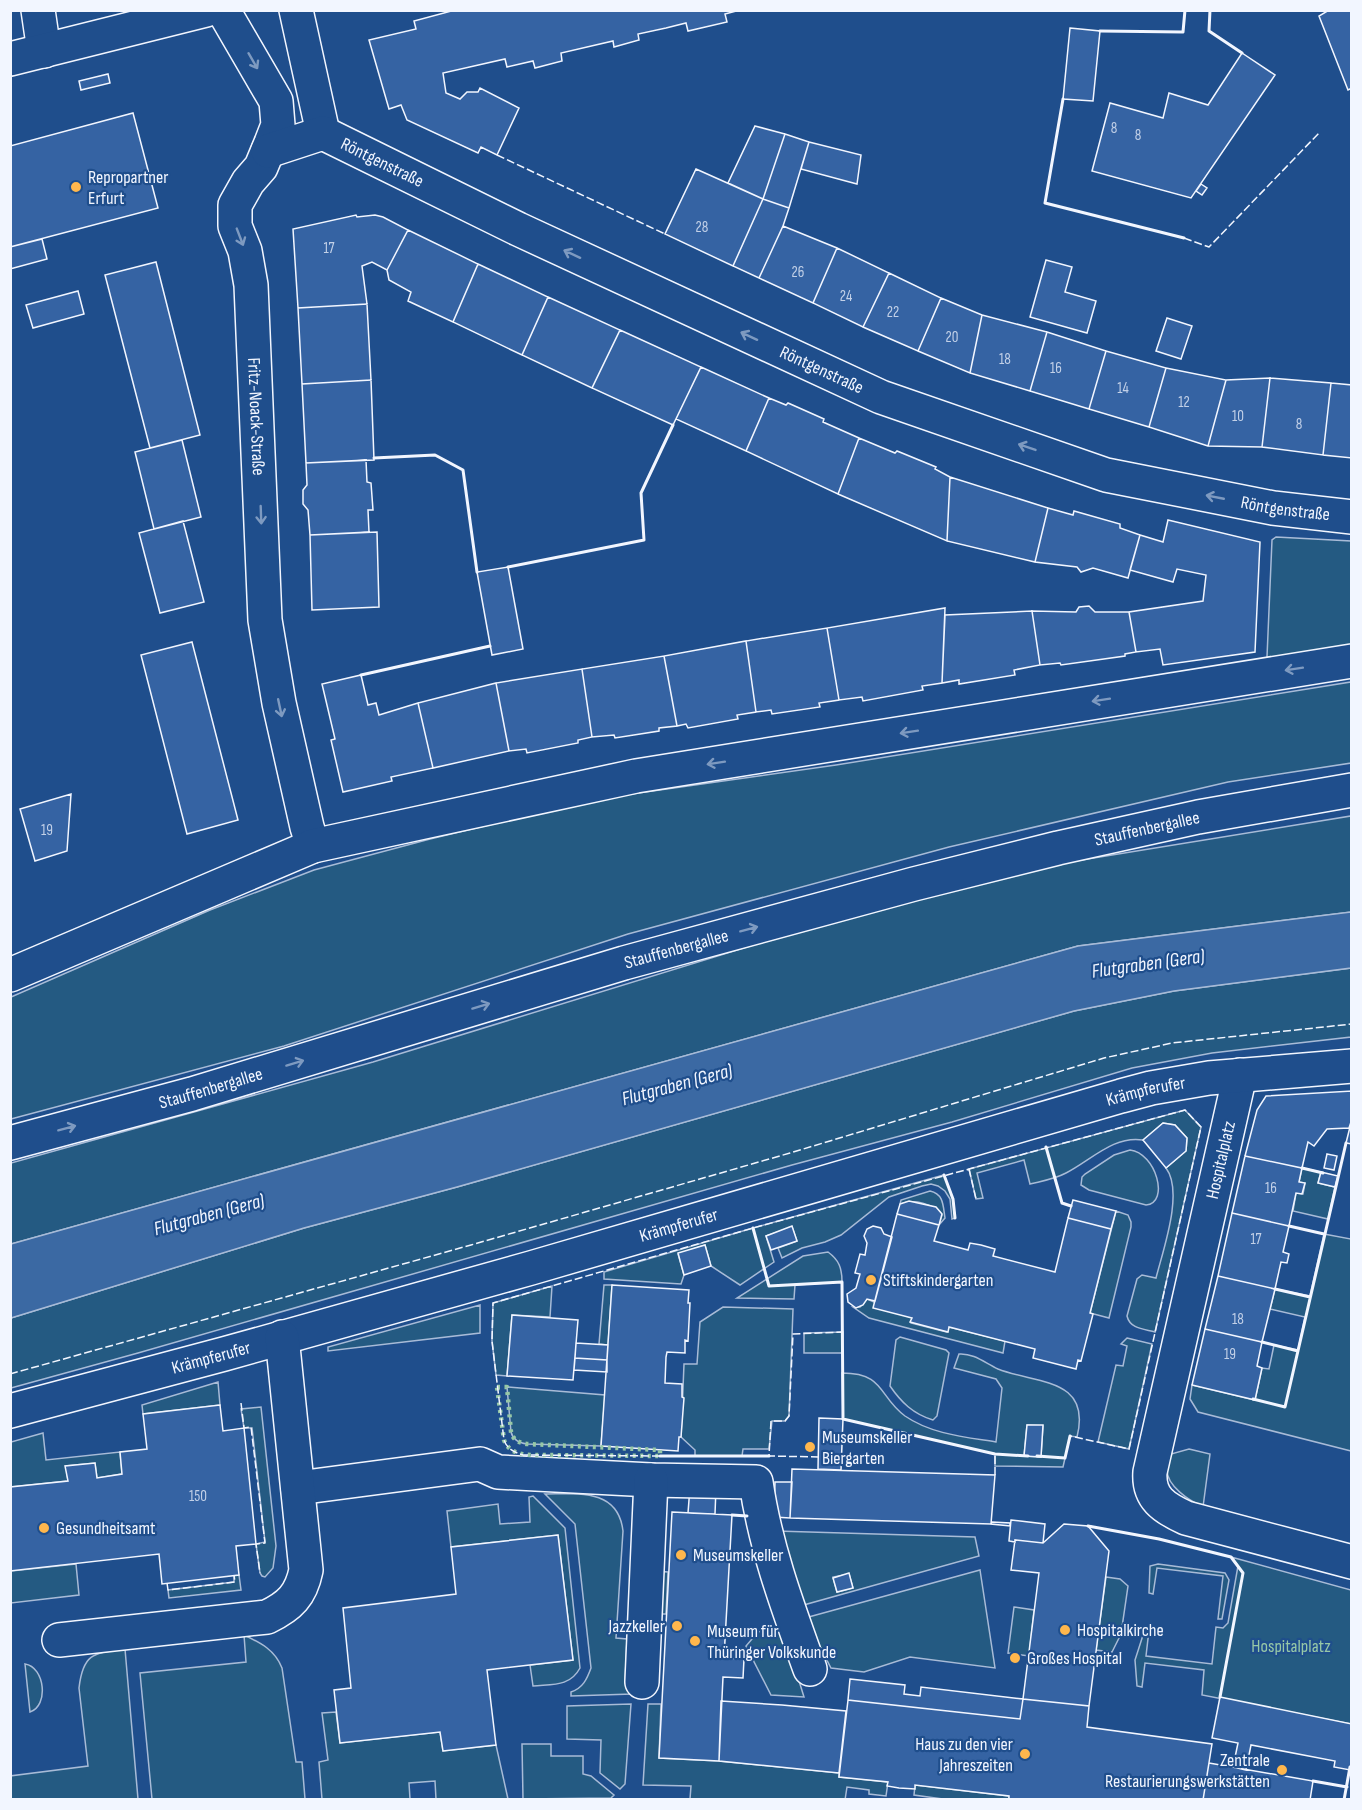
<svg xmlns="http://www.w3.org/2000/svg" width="1362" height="1810" font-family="'Sofia Sans Condensed',sans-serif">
	<rect width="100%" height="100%" fill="#1f4e8c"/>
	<!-- green -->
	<path fill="#245a82" stroke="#a8bbd7" stroke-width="1.5" fill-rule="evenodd" d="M1276,537L1351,541V645L1269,658L1267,657L1272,540Z
		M1351,682V763L1228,782L949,847L628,934L284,1046L11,1119V997L210,910L314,870L430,839L603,798L836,765Z
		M1351,816V912L1078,946L11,1244V1163L373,1062L841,918L1069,862Z
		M1351,968V1037L1212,1053L1132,1068L952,1122L792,1165L138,1353L11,1388V1318L304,1228L457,1187L1074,1011L1174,991Z
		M1185,1110L1201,1127L1155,1332C1144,1329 1130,1329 1127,1316L1137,1279L1142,1275L1156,1278C1163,1250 1184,1192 1166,1168L1186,1151L1187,1138L1175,1125L1163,1123L1143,1140C1114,1135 1090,1161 1066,1173C1055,1179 1042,1181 1030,1184L1024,1160L977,1173L983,1198L976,1199L969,1169Z
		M1130,1150C1156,1153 1170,1203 1146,1205L1089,1190L1081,1185L1082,1177L1085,1174L1114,1155Z
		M1302,1168L1321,1172L1318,1183L1335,1187L1328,1219L1293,1211L1296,1193L1303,1194L1305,1183L1299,1182Z
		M944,1175L953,1199L955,1218L952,1219L950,1199L945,1191L938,1186L931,1184L922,1186L889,1197L841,1235L825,1242L802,1248L782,1258L778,1248L797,1241L792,1227L766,1236L774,1262L740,1285L711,1266L705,1245L678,1254L684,1275L681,1284L604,1279V1272L753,1228Z
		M930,1191C944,1194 943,1206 945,1218L939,1225L942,1215C933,1203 914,1199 900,1204L901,1200Z
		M1116,1211L1128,1215L1131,1222V1227L1109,1318L1090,1313Z
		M1324,1234L1351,1239V1451L1198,1412L1190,1399L1192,1385L1255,1400L1262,1368L1269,1369L1274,1345L1298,1350L1305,1317L1270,1309L1275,1289L1310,1296Z
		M828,1252C839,1260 842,1268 842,1282L795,1285L794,1299L737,1298L803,1256Z
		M604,1285H612L608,1345L599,1344Z
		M552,1286L550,1317L512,1315L507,1376L496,1375L492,1341L493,1303Z
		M867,1299L912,1318L911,1323L947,1332L949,1327L1005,1341L1003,1353L869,1318L853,1307H860Z
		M480,1305V1333L328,1351V1347Z
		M723,1307L793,1309L789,1416L785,1421H772L769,1449H743L742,1456H695V1450L681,1437L684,1364H697L700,1322Z
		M843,1332L842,1353H804V1333Z
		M900,1337L946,1350L949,1353L937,1416L933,1420C913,1414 901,1402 890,1386L896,1340Z
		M1127,1338L1152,1344L1129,1449L1098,1442L1116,1365L1123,1366L1127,1346L1121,1344Z
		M959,1354C974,1353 985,1363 998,1369C1035,1384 1092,1377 1077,1437L1070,1436L1063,1467L995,1466V1454L843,1419L842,1373C885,1373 878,1396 905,1416C931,1434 965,1437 996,1442L1002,1388L996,1379L954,1368ZM1027,1425L1043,1426L1041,1457L1024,1456Z
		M218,1382L220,1405L143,1414L142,1405Z
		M507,1387L605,1395L601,1446L527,1444C519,1443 513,1440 511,1432Z
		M261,1407L276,1546L273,1568L265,1577L262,1576L260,1573L256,1544L265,1542L252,1428H244L241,1409Z
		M43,1433L46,1460L120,1452L122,1474L97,1478L95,1463L66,1466L68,1481L11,1487V1442Z
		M1189,1449L1210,1454L1203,1507C1190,1501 1166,1486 1167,1469C1167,1464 1170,1459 1171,1454Z
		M545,1494C577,1494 618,1488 623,1531L616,1638L627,1639L625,1683L632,1687V1694L571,1696V1692C583,1688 587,1679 591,1668L575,1524Z
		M533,1496L565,1528L580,1668C570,1687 552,1684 533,1686L530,1665L573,1660L558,1535L451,1547L447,1511L498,1504L500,1524L530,1522L529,1497Z
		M776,1531L975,1537L979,1556L800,1606ZM849,1574L853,1588L837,1592L833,1577Z
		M1231,1557L1351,1590V1724L1202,1695L1204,1670L1145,1663L1142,1687L1137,1686L1135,1660L1145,1629L1149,1630L1146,1656L1212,1664L1216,1627L1223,1628L1228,1623L1238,1566Z
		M76,1564L79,1595L11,1603V1571Z
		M1158,1564L1225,1573L1229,1580L1222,1619H1218L1223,1576L1157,1568L1153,1594L1149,1593L1150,1566Z
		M980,1570L995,1668L910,1657L864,1672L831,1668L805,1618Z
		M654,1571L668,1572L666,1614H652Z
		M234,1575H239L241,1590L169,1598L168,1590L234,1582Z
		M1106,1577L1120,1579L1128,1586L1121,1634L1112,1652L1096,1650Z
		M1014,1607L1034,1610L1029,1656L1008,1653Z
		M782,1626L804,1697L771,1695L746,1646L758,1632Z
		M244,1635C261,1643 275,1650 282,1668L296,1762H302L305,1799H152L140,1673L246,1662Z
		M125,1649L138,1799H11L10,1776L88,1766L79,1688C83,1653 94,1653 125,1649Z
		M25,1664C45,1667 49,1706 30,1712Z
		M631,1704L625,1784L620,1789L600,1773L601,1740L567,1739V1706Z
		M648,1704H661L659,1758L719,1761L839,1773V1777L888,1782L886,1796L869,1794V1790L847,1787L845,1800L690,1799L691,1786L643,1785Z
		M336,1712L340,1743L440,1732L443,1751L496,1745L508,1799H436L435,1781L409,1783L410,1799H322L319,1762L328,1760L322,1713Z
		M522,1744H551V1756H583V1774L591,1776L614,1795L611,1798L523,1799Z
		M915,1785L1009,1796V1799L950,1800L914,1795Z"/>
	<!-- water -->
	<path fill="#3b69a3" stroke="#a8bbd7" stroke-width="1.5" d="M1351,912V968L1174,991L1074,1011L457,1187L304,1228L11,1318V1244L1078,946Z"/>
	<!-- building -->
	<path fill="#3563a3" stroke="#f2f6ff" stroke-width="1.5" d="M740,10L725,14L727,22L688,31L686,23L666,28L638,34L639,40L614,47L613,41L561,53L562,61L535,68L533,61L507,67L505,59L443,73L446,93L460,99L467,92H478L480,88L519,108L497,155L481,147L478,153L407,120L401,105L389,109L369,40L416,29L414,21L455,10Z
		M1329,10H1352V88L1348,90L1319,16Z
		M1070,28L1100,31L1093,101L1063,99Z
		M1242,53L1275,75L1191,198L1092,171L1110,103L1163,118L1169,93L1208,105Z
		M108,74L110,83L81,90L79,81Z
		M133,113L158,208L10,247V146Z
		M755,126L785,134L763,199L728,183Z
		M785,134L809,142L789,208L763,199Z
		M809,142L861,155L857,184L801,169Z
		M696,169L763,199L733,266L665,234Z
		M1201,184L1207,188L1202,195L1196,191Z
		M763,199L789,208L783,226L759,278L733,266Z
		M356,215L357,217L375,215L383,217L408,230L387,270L372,262L362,266L367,304L298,308L293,229Z
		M783,226L837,248L813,303L759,278Z
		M408,230L478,264L453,322L408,301L411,292L389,280L387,270Z
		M42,239L47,259L10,269V247Z
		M837,248L889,273L863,327L813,303Z
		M1046,260L1072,267L1065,292L1096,301L1087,333L1030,317Z
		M156,262L200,435L150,448L105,275Z
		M478,264L548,297L522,355L453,322Z
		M889,273L941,298L918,351L863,327Z
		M78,291L84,314L33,328L26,305Z
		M548,297L620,330L592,388L522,355Z
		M941,298L982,315L970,373L918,351Z
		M367,304L371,380L302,384L298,308Z
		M982,315L1047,332L1030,391L970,373Z
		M1167,318L1192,326L1181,359L1156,351Z
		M620,330L701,367L673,425L592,388Z
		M1047,332L1106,351L1089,409L1030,391Z
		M1106,351L1166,368L1149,427L1089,409Z
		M701,367L769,398L746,451L676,419Z
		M1166,368L1226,380L1208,446L1149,427Z
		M1270,378L1262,447L1208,446L1226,380Z
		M1270,378L1331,383L1323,455L1262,447Z
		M371,380L374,460L306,463L302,384Z
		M1331,383L1352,385V458L1323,455Z
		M769,398L786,405L788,403L824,419L823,422L859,438L838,494L746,451Z
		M859,438L895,453L897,451L936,467L935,469L950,477L947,541L838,494Z
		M182,440L201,517L154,529L135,452Z
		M366,460L367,482L371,483L373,510H368L369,532L310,535L308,510L303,504V490L307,485L306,463Z
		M950,477L1048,508L1035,562L947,541Z
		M1048,508L1073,515L1074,511L1120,524V528L1140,535L1128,578L1093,568L1081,572L1077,567L1035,562Z
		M1168,520L1260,542L1255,652L1163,665L1160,649L1136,652L1129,612L1203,601L1206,575L1177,569L1173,582L1130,570L1140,535L1163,542Z
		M183,521L204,602L160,613L139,533Z
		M377,532L379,607L312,610L310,535Z
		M508,567L523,649L492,655L477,572Z
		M1089,606L1095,612H1129L1136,652L1125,654V656L1061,665L1060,663L1040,665L1032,611L1076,612L1079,607Z
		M945,608L942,683L922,686L923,690L863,701L862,697L839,700L827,628Z
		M1032,611L1040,665L1014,670L1015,675L959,684V680L942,683L945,615Z
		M827,628L839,700L819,703L820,707L772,714L771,710L756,712L746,641Z
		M746,641L756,712L737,715L738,719L688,728L686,724L677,726L664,656Z
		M192,642L238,820L187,834L141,655Z
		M664,656L677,726L659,728V731L615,738L614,735L592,737L582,669Z
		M582,669L592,737L578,740V743L527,753L526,749L509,751L496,683Z
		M361,675L368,705L376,703L379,715L418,703L433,768L391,777L392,781L343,792L331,740L335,739L322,684Z
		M496,683L509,751L433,768L418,703Z
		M71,794L67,851L35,861L20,809Z
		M1352,1091V1119L1349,1128L1327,1129L1314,1146L1308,1142L1302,1168L1245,1156L1257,1110L1266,1096Z
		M1352,1119V1144L1346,1143Z
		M1163,1123L1175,1125L1187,1138L1186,1151L1166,1168L1143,1140Z
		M1327,1154L1337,1156L1334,1170L1324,1168Z
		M1245,1156L1302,1168L1299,1182L1305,1183L1302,1194L1296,1193L1289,1226L1232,1213Z
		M1321,1172L1338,1176L1335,1187L1318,1183Z
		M1073,1200L1116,1211L1111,1229L1068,1218Z
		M909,1201L936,1207L942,1214L939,1225L897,1214L900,1204Z
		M1232,1213L1289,1226L1283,1252L1289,1254L1287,1263L1281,1262L1275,1289L1218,1276Z
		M897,1214L939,1225L934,1241L968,1250L970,1243L981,1245L995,1249L993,1256L1055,1272L1068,1218L1111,1229L1090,1313L1093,1314L1081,1361L1078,1360L1076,1369L1033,1358L1035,1349L949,1327L948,1332L910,1322L912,1318L873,1308Z
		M792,1226L797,1241L771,1250L766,1236Z
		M873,1226L881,1228L884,1234L892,1237L875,1301L867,1299L863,1305L856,1308L848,1302L847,1294L856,1288L860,1274L855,1273L860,1254L865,1255L867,1243L864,1236L867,1229Z
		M705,1245L711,1266L684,1275L678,1253Z
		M1218,1276L1275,1289L1262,1342L1205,1329Z
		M612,1285L689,1290L688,1303H690L688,1341L685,1340V1353L667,1352L666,1357L665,1383L682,1384V1397L684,1398L681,1437H679L678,1451L601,1446Z
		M512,1315L578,1320L573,1380L507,1376Z
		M1205,1329L1262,1342L1257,1366L1262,1368L1255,1400L1192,1385Z
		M576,1343L608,1345L607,1360L575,1358Z
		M575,1358L607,1360V1372L574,1370Z
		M220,1405L223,1431L244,1428L256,1544L236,1546L239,1575L162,1584L159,1554L10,1571V1487L68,1481L65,1466L95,1463L97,1478L122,1474L120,1452L147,1449L143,1414Z
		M819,1418L843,1419L841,1470L818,1469Z
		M1027,1425H1043L1041,1457L1024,1456Z
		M792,1469L995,1475L991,1524L790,1518Z
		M775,1482H792L790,1518L774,1517Z
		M690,1487L716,1488L715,1514L688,1513Z
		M672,1512L732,1515L724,1658L744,1659L743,1678L723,1677L719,1761L659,1758Z
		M1011,1520L1045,1524L1043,1543L1015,1540V1542L1009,1541Z
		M992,1522L1010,1523V1526L991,1524Z
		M1064,1524L1088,1526L1109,1551L1089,1706L1023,1699L1039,1573L1011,1570L1015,1540L1043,1543Z
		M558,1535L573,1660L487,1670L496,1745L443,1751L440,1732L340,1743L334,1690L351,1688L343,1608L456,1594L451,1547Z
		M849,1573L853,1588L837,1592L833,1578Z
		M850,1679L905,1685L904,1694L920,1696L921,1687L1023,1699L1020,1719L848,1700Z
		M1220,1697L1352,1724V1760L1350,1770L1334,1767L1335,1761L1251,1745L1246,1770L1233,1767L1238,1743L1212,1738Z
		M1023,1699L1089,1706L1087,1727L1212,1744L1203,1800H1009V1796L915,1785V1789L899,1788L887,1786L888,1782L839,1777L848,1700L1020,1719Z
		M721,1701L782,1705L846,1711L839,1773L719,1761Z
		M1209,1763L1313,1781L1310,1800H1203Z"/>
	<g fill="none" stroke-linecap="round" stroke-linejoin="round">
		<defs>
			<g id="minor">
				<path d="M38,10L44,51"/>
				<path id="s1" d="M223,10L276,101L278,125L271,143L261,167L248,182L235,205V226L245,251L251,285L265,620L279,703L307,827L313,846"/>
				<path d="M296,10L323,133"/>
				<path d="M10,59L206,10"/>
				<path id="s2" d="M268,151L323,133L518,229L881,397L1106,475L1273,508L1352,517"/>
				<path d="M1240,1075L1150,1472C1148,1498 1164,1508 1186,1518L1352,1562"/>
				<path id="s3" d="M10,1411L224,1354L531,1268L1121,1096L1151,1088L1209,1078L1352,1066"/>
				<path d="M298,1488L480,1464L498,1472L536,1474L651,1480L756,1482C765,1546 788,1608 810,1669"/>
				<path d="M59,1640L267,1617C290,1606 301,1595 306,1570L282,1337"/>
				<path d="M642,1682L651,1480"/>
			</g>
			<g id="major">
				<path d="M10,975L313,846L636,776L1352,661"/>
				<path id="s4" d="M10,1143L192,1094L624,963L914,884L1058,848L1198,817L1352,790"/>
			</g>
		</defs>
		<!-- minor casing -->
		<use href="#minor" stroke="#f2f6ff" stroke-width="36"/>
		<!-- major casing -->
		<use href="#major" stroke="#f2f6ff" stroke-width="36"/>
		<!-- minor -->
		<use href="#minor" stroke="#1f4e8c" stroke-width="33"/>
		<!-- major -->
		<use href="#major" stroke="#1f4e8c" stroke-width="33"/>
		<!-- hedge -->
		<path stroke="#97c8a6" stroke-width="4.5" stroke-dasharray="3 4.5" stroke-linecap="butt" d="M497,1387H507L511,1432C513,1440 519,1443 527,1444L660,1450V1456L542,1455C528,1455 510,1456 504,1440Z"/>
		<!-- fence -->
		<path stroke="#f2f6ff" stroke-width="1.5" stroke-dasharray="8 3" stroke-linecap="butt" d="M497,155L665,234
			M1184,238L1209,247L1319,133
			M969,1169L976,1199
			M10,1374L471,1245L790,1153L1104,1058L1172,1043L1352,1024
			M241,1403L244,1428L251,1427L265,1543L256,1544L260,1573
			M660,1456L523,1455C514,1452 507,1449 504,1440L492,1341L493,1303L753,1228L1185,1110L1201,1127L1129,1449L1070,1436
			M819,1457L769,1456L771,1421H785L789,1416L793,1334L843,1332
			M995,1475V1454
			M167,1583L168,1590L235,1582L234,1575"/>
		<!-- wall -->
		<path stroke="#f2f6ff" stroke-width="3" d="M1210,10L1209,31L1242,53
			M1100,31L1183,32L1185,10
			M1063,99L1045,203L1184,238
			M374,458L435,455L463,470L477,572
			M508,567L644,540L641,493L673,425
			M361,675L490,646
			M1046,1147L1062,1203L1071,1206
			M1302,1168L1323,1173
			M944,1175L953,1199L955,1218
			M1289,1226L1324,1234
			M753,1228L769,1286L842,1282L843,1419L995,1454L1028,1456
			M1275,1289L1310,1297
			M1262,1342L1298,1351
			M1253,1399L1285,1407L1346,1143
			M660,1456H769
			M1037,1456L1065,1458L1070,1436
			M732,1515L747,1516
			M1088,1526L1159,1539L1231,1557L1243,1573L1220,1697
			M1313,1781L1347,1787
			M1344,1800L1350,1767"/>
	</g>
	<!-- one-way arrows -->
	<defs><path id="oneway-shaft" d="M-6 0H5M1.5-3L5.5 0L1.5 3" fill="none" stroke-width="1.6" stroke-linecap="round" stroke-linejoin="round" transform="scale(1.5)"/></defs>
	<g stroke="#7e9ac0">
		<use href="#oneway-shaft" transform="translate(253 61) rotate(60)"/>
		<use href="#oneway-shaft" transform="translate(240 237) rotate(69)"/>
		<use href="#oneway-shaft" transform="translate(572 254) rotate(-155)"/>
		<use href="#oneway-shaft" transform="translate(749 336) rotate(-155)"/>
		<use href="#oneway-shaft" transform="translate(1027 447) rotate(-161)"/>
		<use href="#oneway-shaft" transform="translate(1215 497) rotate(-169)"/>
		<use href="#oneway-shaft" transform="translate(261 515) rotate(88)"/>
		<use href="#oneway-shaft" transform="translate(1294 669) rotate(171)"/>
		<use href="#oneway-shaft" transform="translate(1101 700) rotate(171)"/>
		<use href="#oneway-shaft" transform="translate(280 708) rotate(78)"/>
		<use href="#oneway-shaft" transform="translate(909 732) rotate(171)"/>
		<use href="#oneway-shaft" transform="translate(716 763) rotate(171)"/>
		<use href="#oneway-shaft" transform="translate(749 929) rotate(-15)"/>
		<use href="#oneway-shaft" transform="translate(481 1006) rotate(-17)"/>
		<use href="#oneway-shaft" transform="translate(295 1063) rotate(-17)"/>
		<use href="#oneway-shaft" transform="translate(67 1128) rotate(-15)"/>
	</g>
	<!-- markers -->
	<g fill="#ffb74d" stroke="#1f4e8c" stroke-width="2">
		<circle cx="76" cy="187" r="6"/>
		<circle cx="871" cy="1280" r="6"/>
		<circle cx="810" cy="1447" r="6"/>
		<circle cx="44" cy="1528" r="6"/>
		<circle cx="681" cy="1555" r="6"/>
		<circle cx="677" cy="1626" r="6"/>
		<circle cx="1065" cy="1630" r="6"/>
		<circle cx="695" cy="1641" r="6"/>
		<circle cx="1015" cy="1658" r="6"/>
		<circle cx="1025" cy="1754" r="6"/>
		<circle cx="1282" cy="1770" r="6"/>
	</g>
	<g text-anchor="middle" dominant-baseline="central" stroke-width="4.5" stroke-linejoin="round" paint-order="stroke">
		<!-- number labels -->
		<g font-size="15" fill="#c3d1e8">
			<text x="1114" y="128">8</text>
			<text x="1138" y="135">8</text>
			<text x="702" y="227">28</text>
			<text x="329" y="248">17</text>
			<text x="798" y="272">26</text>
			<text x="846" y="296">24</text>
			<text x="893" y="312">22</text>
			<text x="952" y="337">20</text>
			<text x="1005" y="359">18</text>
			<text x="1056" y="368">16</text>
			<text x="1123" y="388">14</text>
			<text x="1184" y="402">12</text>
			<text x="1238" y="416">10</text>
			<text x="1299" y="424">8</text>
			<text x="47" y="830">19</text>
			<text x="1271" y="1188">16</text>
			<text x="1256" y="1239">17</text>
			<text x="1238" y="1319">18</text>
			<text x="1230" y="1354">19</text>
			<text x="198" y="1496">150</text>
		</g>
		<!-- street labels -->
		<g font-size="18" fill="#f2f6ff" stroke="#1f4e8c">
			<text stroke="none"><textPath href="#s2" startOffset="124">Röntgenstraße</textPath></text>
			<text stroke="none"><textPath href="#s2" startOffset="610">Röntgenstraße</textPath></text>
			<text stroke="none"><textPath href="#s1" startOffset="435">Fritz-Noack-Straße</textPath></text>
			<text stroke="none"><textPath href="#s2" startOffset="1096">Röntgenstraße</textPath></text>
			<text stroke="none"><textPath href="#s4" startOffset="1180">Stauffenbergallee</textPath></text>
			<text stroke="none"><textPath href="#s4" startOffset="694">Stauffenbergallee</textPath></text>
			<text stroke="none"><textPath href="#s4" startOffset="208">Stauffenbergallee</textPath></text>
			<text stroke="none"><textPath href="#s3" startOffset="1180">Krämpferufer</textPath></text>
			<text transform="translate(1221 1160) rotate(-77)">Hospitalplatz</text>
			<text stroke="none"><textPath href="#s3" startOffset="694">Krämpferufer</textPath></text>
			<text stroke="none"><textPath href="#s3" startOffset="208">Krämpferufer</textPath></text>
		</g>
		<!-- poi labels -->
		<g font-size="18" fill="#f2f6ff" stroke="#1f4e8c" text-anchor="start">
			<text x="88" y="177">Repropartner<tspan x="88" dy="21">Erfurt</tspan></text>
			<text x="883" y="1280">Stiftskindergarten</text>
			<text x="822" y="1437">Museumskeller<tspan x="822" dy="21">Biergarten</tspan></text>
			<text x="56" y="1528">Gesundheitsamt</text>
			<text x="693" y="1555">Museumskeller</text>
			<text x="665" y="1626" text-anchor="end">Jazzkeller</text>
			<text x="1077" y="1630">Hospitalkirche</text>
			<text x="707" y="1631">Museum für<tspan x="707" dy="21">Thüringer Volkskunde</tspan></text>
			<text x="1027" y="1658">Großes Hospital</text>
			<text x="1013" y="1744" text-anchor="end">Haus zu den vier<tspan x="1013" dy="21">Jahreszeiten</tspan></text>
			<text x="1270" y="1760" text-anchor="end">Zentrale<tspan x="1270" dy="21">Restaurierungswerkstätten</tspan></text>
		</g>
		<!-- park labels -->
		<g font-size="18" fill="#97c8a6" stroke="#1f4e8c">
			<text x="1291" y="1646">Hospitalplatz</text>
		</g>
		<!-- water labels -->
		<g font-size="20" font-style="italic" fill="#f2f6ff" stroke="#1f4e8c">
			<text transform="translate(1148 964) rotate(-8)">Flutgraben (Gera)</text>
			<text transform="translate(677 1085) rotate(-15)">Flutgraben (Gera)</text>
			<text transform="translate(209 1215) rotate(-15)">Flutgraben (Gera)</text>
		</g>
	</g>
	<!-- border -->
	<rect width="1362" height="1810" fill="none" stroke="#f2f6ff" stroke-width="24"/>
</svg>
